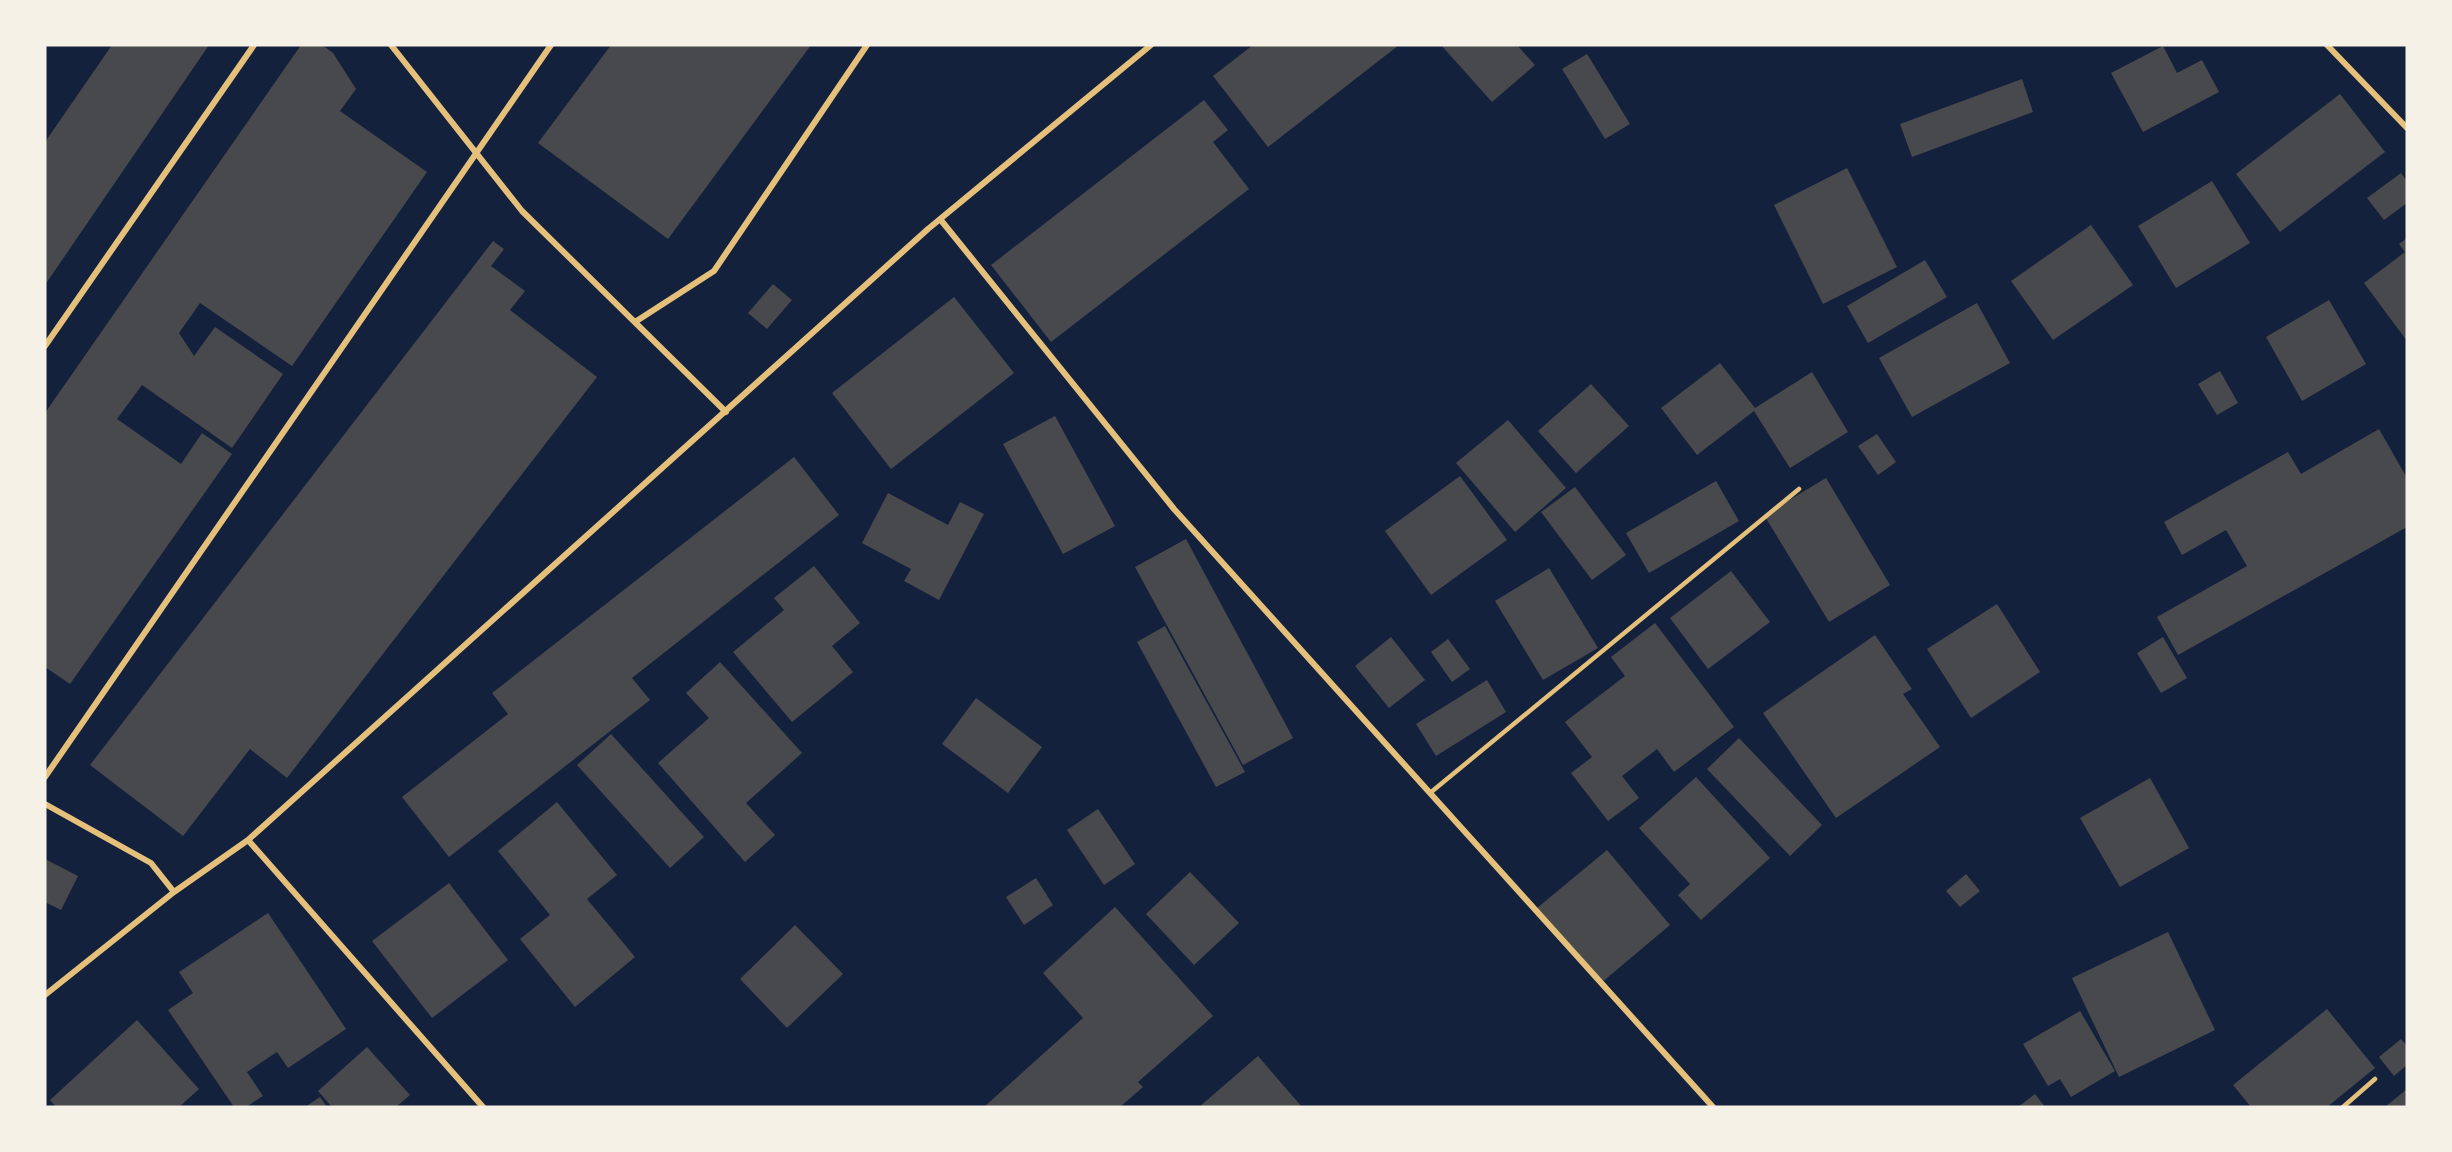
<svg xmlns="http://www.w3.org/2000/svg" width="2452" height="1152" font-family="'PT Sans Narrow',sans-serif">
	<rect width="100%" height="100%" fill="#14213d"/>
	<!-- building -->
	<path fill="#48494c" d="M112,45H209L45,285V142Z
		M301,45H322L333,53L356,89L340,111L427,172L292,366L200,303L179,333L194,356L215,327L283,374L232,448L142,385L117,419L181,464L202,433L232,454L70,684L45,667V413Z
		M611,45H811L668,239L538,143Z
		M1253,45H1399L1268,147L1213,76Z
		M1441,45H1517L1535,65L1492,102Z
		M2163,46L2177,73L2202,60L2219,92L2143,132L2111,73Z
		M1587,54L1630,124L1605,139L1562,69Z
		M2022,79L2033,112L1912,157L1900,124Z
		M2340,94L2385,152L2280,232L2236,174Z
		M1204,100L1228,130L1213,142L1249,189L1051,342L991,265Z
		M1847,168L1897,267L1823,304L1774,205Z
		M2401,173L2407,181V203L2384,220L2367,198Z
		M2212,181L2250,243L2176,288L2138,226Z
		M2091,225L2133,285L2053,340L2011,281Z
		M2407,238V341L2364,283L2405,252L2399,244Z
		M493,241L504,249L491,266L525,291L510,310L597,377L287,778L250,749L183,836L90,765Z
		M1925,260L1947,297L1868,343L1847,306Z
		M773,284L792,300L767,329L748,313Z
		M954,297L1014,373L891,469L832,393Z
		M2329,300L2366,364L2302,401L2266,337Z
		M1977,303L2010,363L1912,417L1879,358Z
		M1720,363L1755,408L1812,372L1848,432L1790,468L1754,411L1697,455L1661,408Z
		M2220,371L2238,403L2217,415L2198,384Z
		M1591,384L1629,426L1576,473L1538,431Z
		M1055,416L1115,526L1063,554L1003,444Z
		M1508,420L1566,488L1515,532L1456,463Z
		M2379,429L2407,478V527L2178,655L2157,617L2247,566L2226,530L2182,555L2164,522L2288,452L2301,474Z
		M1877,434L1896,462L1878,475L1858,446Z
		M794,457L839,515L632,678L650,700L449,857L402,797L508,714L492,693Z
		M1460,476L1507,540L1431,595L1385,531Z
		M1826,478L1890,585L1829,622L1764,515Z
		M1716,481L1739,521L1649,573L1626,533Z
		M1575,487L1626,555L1592,580L1541,512Z
		M888,493L948,525L960,502L984,514L939,600L904,581L911,569L862,543Z
		M1186,539L1293,738L1243,765L1135,567Z
		M814,566L860,623L832,646L853,672L792,722L733,652L784,610L774,598Z
		M1549,568L1598,648L1543,680L1495,601Z
		M1731,571L1770,622L1708,669L1670,618Z
		M1997,604L2040,672L1971,718L1927,649Z
		M1655,623L1734,727L1674,772L1657,749L1622,776L1639,798L1608,821L1571,773L1592,757L1565,722L1625,676L1611,657Z
		M1165,626L1245,772L1216,787L1137,642Z
		M1875,635L1912,689L1903,694L1940,747L1836,818L1763,713Z
		M1391,637L1425,680L1389,708L1355,666Z
		M2163,637L2187,678L2161,693L2137,653Z
		M1448,639L1470,669L1452,682L1431,652Z
		M720,662L802,753L746,803L775,835L745,862L658,763L709,718L686,693Z
		M1487,680L1506,712L1436,756L1416,724Z
		M976,698L1042,747L1008,793L942,744Z
		M611,734L704,837L670,868L577,765Z
		M1739,738L1822,825L1790,856L1707,769Z
		M1696,777L1770,858L1701,920L1678,895L1690,884L1639,828Z
		M2150,778L2189,848L2120,887L2080,818Z
		M557,802L617,875L587,899L635,957L575,1007L520,939L550,915L498,851Z
		M1098,809L1135,864L1104,885L1067,830Z
		M1607,850L1670,925L1601,983L1537,908Z
		M45,859L78,876L61,910L45,902Z
		M1190,872L1239,923L1194,965L1146,914Z
		M1966,874L1980,891L1960,907L1946,891Z
		M1036,878L1053,905L1024,925L1006,897Z
		M449,883L508,960L432,1018L372,941Z
		M1115,907L1213,1016L1138,1082L1143,1087L1120,1107H984L1083,1018L1043,973Z
		M268,913L346,1029L288,1068L277,1052L247,1072L263,1096L246,1107H234L168,1010L193,993L179,972Z
		M795,925L843,974L787,1028L740,979Z
		M2168,932L2215,1030L2119,1077L2072,978Z
		M2327,1009L2375,1068L2327,1107H2251L2233,1085Z
		M2080,1011L2115,1071L2071,1097L2060,1079L2048,1086L2023,1044Z
		M137,1020L199,1089L179,1107H56L50,1100Z
		M2401,1039L2407,1046V1065L2394,1076L2379,1057Z
		M367,1047L410,1095L396,1107H332L318,1091Z
		M1258,1056L1302,1107H1199Z
		M2407,1089V1107H2385Z
		M2035,1094L2045,1107H2018Z
		M320,1097L327,1107H305Z"/>
	<g fill="none" stroke-linecap="round" stroke-linejoin="round">
		<!-- service -->
		<path stroke="#e5c07b" stroke-width="4.5" d="M1430,793L1799,489
			M2343,1107L2375,1079"/>
		<!-- minor -->
		<path stroke="#e5c07b" stroke-width="6" d="M391,45L522,211L726,412
			M2327,45L2407,128
			M940,219L1174,509L1713,1107
			M635,322L714,271L867,45
			M45,346L254,45
			M45,777L551,45
			M45,804L151,863L174,892
			M248,840L483,1107
			M45,995L174,892L248,840L928,229L1151,45"/>
	</g>
	<!-- border -->
	<rect width="2452" height="1152" fill="none" stroke="#f6f1e7" stroke-width="93"/>
</svg>
